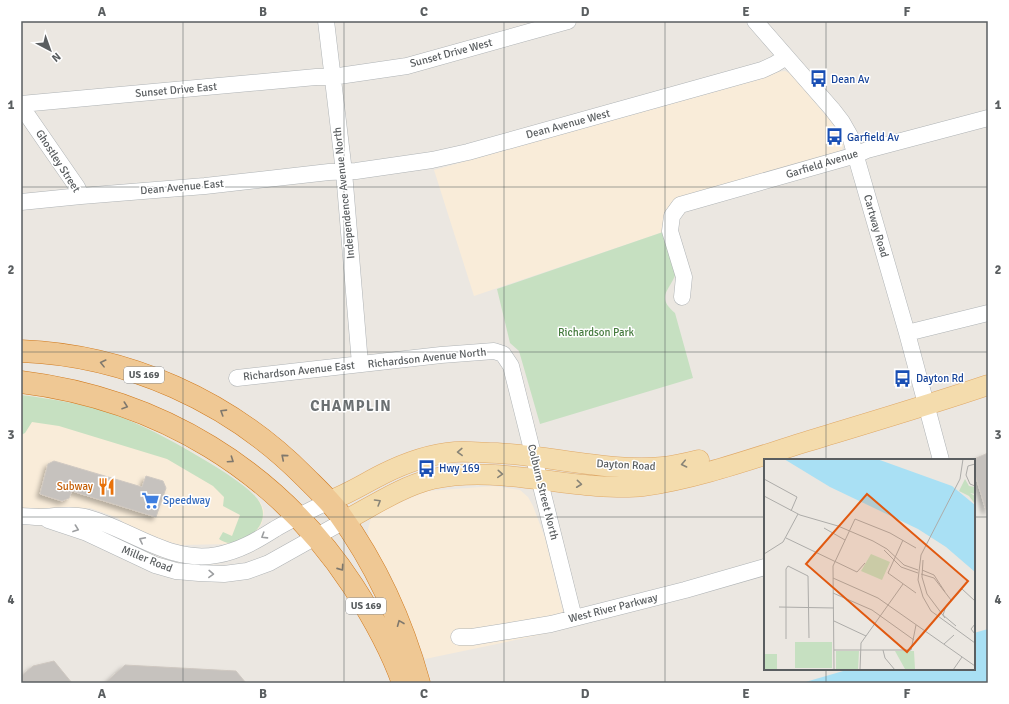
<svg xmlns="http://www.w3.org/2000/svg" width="1009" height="704" font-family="Signika,sans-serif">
	<defs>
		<filter id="shadow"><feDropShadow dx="-3.5" dy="3.5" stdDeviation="2" flood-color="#0004"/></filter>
	</defs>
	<rect width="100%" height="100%" fill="#ebe7e1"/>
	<!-- commercial -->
	<path fill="#f9ecd9" d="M785,71L791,74L833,124L844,143L842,150L837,155L680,198L663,232L474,296L434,170L758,80L777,72Z
		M21,395L45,398L82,406L120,417L187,449L221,470L253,494L261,503L264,511L262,523L257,531L232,544L181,545L136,533L118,518L90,508L73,510L21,508Z
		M494,486L520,490L528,497L533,506L545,538L567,628L544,634L425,659L391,576L369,541L368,529L371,518L383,510L427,491Z"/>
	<!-- green -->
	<path fill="#c6e0c1" d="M663,232L676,273C670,291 655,296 675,313L693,378L540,424L519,351L510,343L497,289Z
		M21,395C53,399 91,405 121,417C151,429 180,445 208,462C223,471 242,483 254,495C271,512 262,532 242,540C238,541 234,544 230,543C226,543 222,541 219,539L223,532L232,536L240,515L223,506L224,497L213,486L167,459L59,426L32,422L25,433L21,435Z"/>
	<!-- water -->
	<path fill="#a9e0f4" d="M988,629V683H802L850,669H974V633Z"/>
	<!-- building -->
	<path fill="#c6c2be" stroke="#cfc8c1" filter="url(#shadow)" d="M988,453V510H986L974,471V459Z
		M54,461L142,487L146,476L163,481L166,488L156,517L72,491L69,498L62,501L40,494L48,464Z
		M54,661L72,683H21V676L33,666Z
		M125,665L236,671L246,683H105Z"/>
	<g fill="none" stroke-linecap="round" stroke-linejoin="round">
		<defs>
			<path id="minor" d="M326,21L344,172L360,364
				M755,21L832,109L842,122L850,136L907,333L941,460
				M21,104L316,77H332L407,66L568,21
				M21,106L77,187L81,196
				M21,202L81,196L205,186L329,172L356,171L432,160L468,152L762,70L775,64L786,57
				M682,297L684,277L670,231L672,216L680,205L856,155L867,150L988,118
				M907,333L988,313
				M237,378L441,355L494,351L503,354L511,366L574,618
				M21,516C27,516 33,517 39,517C55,517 69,513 85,517C129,528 169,564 217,555C239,551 256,541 275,529C292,519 311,510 329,501
				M48,520L87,533L155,565L176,571L199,573L224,574L247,571L269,563L344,521
				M459,637H472L551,624L685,590L765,567"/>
			<path id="major" d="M329,501C348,494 365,483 383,474C405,463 430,454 455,452C469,451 484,453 497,453C552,456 609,472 663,467C675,466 687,463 699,460
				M344,521C373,506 400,487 432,479C487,467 541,482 596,486C611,487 627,488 643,486C695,479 751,459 802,443C864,424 926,406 988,385"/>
			<path id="highway" d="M21,351C127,355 230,401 305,477C316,488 328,499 338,512C376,564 402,621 419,683
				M21,382C159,399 277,470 353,586C373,617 391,649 403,683"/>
		</defs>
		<!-- minor casing -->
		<use href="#minor" stroke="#afb3b5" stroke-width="17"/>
		<!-- major casing -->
		<use href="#major" stroke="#dfa867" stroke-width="21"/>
		<!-- highway casing -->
		<use href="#highway" stroke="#d0791c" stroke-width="23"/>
		<!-- minor -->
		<use href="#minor" stroke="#fff" stroke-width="16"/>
		<!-- major -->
		<use href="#major" stroke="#f4dcad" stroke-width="20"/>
		<!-- highway -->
		<use href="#highway" stroke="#efc894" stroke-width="22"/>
	</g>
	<!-- one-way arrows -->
	<defs><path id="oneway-chevron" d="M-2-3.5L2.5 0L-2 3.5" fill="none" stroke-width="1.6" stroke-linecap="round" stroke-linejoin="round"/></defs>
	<g stroke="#7f786d">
		<use href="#oneway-chevron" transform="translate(103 363) rotate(-166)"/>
		<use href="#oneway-chevron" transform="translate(125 406) rotate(19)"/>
		<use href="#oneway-chevron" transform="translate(223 412) rotate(-148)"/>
		<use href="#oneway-chevron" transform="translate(284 457) rotate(-140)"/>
		<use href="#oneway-chevron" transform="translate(231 460) rotate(34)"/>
		<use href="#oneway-chevron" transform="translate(341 568) rotate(55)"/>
		<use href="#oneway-chevron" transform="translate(400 623) rotate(-112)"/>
	</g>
	<g stroke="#888477">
		<use href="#oneway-chevron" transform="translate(460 452) rotate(178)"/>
		<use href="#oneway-chevron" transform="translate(684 464) rotate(168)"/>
		<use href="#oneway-chevron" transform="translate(500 474) rotate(4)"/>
		<use href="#oneway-chevron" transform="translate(579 484) rotate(6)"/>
		<use href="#oneway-chevron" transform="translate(378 502) rotate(-31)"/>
	</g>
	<g stroke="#9c9ea0">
		<use href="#oneway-chevron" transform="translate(76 529) rotate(20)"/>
		<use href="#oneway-chevron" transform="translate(264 536) rotate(148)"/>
		<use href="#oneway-chevron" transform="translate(142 540) rotate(-153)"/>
		<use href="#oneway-chevron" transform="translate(211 574) rotate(2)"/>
	</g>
	<!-- grid -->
	<path fill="none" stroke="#5a5e60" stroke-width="1" stroke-opacity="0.55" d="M183,21V683M344,21V683M504,21V683M665,21V683M826,21V460M21,187H988M21,352H988M21,517H765M974,517H988M826,669V683"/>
	<!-- icons -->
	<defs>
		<symbol id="bus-bare" viewBox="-9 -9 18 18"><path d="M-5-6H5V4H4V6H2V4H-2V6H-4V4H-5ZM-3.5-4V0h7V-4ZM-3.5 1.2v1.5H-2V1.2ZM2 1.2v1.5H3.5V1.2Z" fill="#1a4fb4" stroke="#fff" stroke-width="2.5" paint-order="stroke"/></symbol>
		<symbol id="restaurant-bare" viewBox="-9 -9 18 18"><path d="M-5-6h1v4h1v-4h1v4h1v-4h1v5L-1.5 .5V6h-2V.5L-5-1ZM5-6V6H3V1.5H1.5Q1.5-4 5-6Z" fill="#e8710a" stroke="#fff" stroke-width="2.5" paint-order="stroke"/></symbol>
		<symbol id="supermarket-bare" viewBox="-9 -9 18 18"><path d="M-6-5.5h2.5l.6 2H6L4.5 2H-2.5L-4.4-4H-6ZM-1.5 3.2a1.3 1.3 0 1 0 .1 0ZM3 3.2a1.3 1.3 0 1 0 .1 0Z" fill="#3f7fe0" stroke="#fff" stroke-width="2.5" paint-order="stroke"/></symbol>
	</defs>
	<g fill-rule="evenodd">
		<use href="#bus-bare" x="806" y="66" width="25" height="25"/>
		<use href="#bus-bare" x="822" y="124" width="25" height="25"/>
		<use href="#bus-bare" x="890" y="366" width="25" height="25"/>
		<use href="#bus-bare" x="414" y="456" width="25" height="25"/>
		<use href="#restaurant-bare" x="94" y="474" width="25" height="25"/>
		<use href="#supermarket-bare" x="138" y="488" width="25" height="25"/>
	</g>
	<g text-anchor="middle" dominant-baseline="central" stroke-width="3" stroke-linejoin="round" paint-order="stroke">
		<!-- shield labels -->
		<g fill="#fff" stroke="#8c8e90" stroke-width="1">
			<rect x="124" y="367" width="40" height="16" rx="3"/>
			<rect x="346" y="598" width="40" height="16" rx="3"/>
		</g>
		<g font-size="10" font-weight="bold" fill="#5a5e60">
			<text x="144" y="375">US 169</text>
			<text x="366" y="606">US 169</text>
		</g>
		<!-- street labels -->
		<g font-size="11" fill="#5a5e60" stroke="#fff">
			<text transform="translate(451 53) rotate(-15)">Sunset Drive West</text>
			<text transform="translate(176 90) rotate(-5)">Sunset Drive East</text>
			<text transform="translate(568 124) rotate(-15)">Dean Avenue West</text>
			<text transform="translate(58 161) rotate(57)">Ghostley Street</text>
			<text transform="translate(822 164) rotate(-17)">Garfield Avenue</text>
			<text transform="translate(182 187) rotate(-5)">Dean Avenue East</text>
			<text transform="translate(344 193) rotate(-96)">Independence Avenue North</text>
			<text transform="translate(876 226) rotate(74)">Cartway Road</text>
			<text transform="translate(427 358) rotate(-6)">Richardson Avenue North</text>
			<text transform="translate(299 371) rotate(-6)">Richardson Avenue East</text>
			<text transform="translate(626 465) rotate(3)">Dayton Road</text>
			<text transform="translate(543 492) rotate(76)">Colburn Street North</text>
			<text transform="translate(147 559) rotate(22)">Miller Road</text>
			<text transform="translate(613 608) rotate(-14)">West River Parkway</text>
		</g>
		<!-- transit labels -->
		<g font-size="11" fill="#164399" stroke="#fff" text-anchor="start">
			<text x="831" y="79">Dean Av</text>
			<text x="847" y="137">Garfield Av</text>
			<text x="916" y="378">Dayton Rd</text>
			<text x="439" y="468">Hwy 169</text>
		</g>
		<!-- park labels -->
		<g font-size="11" fill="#457b3e" stroke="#fff">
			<text x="596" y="332">Richardson Park</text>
		</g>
		<!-- food labels -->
		<g font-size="11" fill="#c56008" stroke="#fff" text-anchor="end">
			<text x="93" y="486">Subway</text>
		</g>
		<!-- shop labels -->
		<g font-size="11" fill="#366cbe" stroke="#fff" text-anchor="start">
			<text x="163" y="500">Speedway</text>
		</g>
		<!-- district labels -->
		<g font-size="15" font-weight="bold" letter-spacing="1" fill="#6b7072" stroke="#fff">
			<text x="351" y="406">CHAMPLIN</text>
		</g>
	</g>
	<!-- overview -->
	<g transform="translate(764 459)">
		<rect width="211" height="211" fill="#ebe7e1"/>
		<path d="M201,20L205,27L211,28V35L206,34L211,37V45L205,37L195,32ZM107,95L126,103L118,121L97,112ZM31,183H68V209H31ZM72,192H95L94,211H72ZM131,192H150L151,210H141ZM0,195H13V211H0Z" fill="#c6e0c1"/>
		<path d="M20,0H113L188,27L211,46V113L182,88L154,70L66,28Z" fill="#a9e0f4"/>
		<path fill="none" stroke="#adaca9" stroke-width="1" d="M199,0L196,20L157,96L154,121L159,138L167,152L211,184M211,5L204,7L202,16L206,25L211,27M0,20L33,38L27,52M0,37L36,56L74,67L109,82L123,90L140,106L154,111M60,69L81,81M22,79L93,113L101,104M139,81L124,114L152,134M120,91L137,108L154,114M0,95L19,83L34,55M159,101L158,118L163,135L181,159M158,111L170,116L181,133M157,115L170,119L187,141M69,119L114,139L211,207M0,120V192M69,134L108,151L150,181M182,147L198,130L211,142M182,147L179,156L192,167M15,148L70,149M70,162L102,177M211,165L207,170L211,175M22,180V110L24,107L44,117L45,179M180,185L190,176M70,191H147L152,166M119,191L121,199L131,211M70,211L69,107L91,60L126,74L152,89M96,211L97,184L139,125M189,211L198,198"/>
		<path fill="#e15910" fill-opacity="0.15" stroke="#e15910" stroke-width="2" d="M103,35L204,122L143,193L42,105Z"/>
		<rect width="211" height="211" fill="none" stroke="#5a5e60" stroke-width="2"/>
	</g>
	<!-- border -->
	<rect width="1009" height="704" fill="none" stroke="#ffffff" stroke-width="44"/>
	<!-- north arrow -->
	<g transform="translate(50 50) rotate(139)" stroke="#ffffff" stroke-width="3" paint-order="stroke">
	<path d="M0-3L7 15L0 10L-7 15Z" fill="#5a5e60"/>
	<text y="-6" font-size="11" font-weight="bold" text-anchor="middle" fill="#5a5e60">N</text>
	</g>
	<rect x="22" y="22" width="965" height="660" fill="none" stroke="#5a5e60" stroke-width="1.5"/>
	<g font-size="13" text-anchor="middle" font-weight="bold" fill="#5a5e60">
		<text x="102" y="16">A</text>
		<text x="263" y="16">B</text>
		<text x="424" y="16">C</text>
		<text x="585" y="16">D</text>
		<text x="746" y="16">E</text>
		<text x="907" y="16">F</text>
		<text x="11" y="109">1</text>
		<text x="998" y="109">1</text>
		<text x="11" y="274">2</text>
		<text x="998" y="274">2</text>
		<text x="11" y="439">3</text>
		<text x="998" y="439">3</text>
		<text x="11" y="604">4</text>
		<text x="998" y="604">4</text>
		<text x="102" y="698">A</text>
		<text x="263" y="698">B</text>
		<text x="424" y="698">C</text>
		<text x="585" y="698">D</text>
		<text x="746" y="698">E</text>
		<text x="907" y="698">F</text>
	</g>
</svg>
